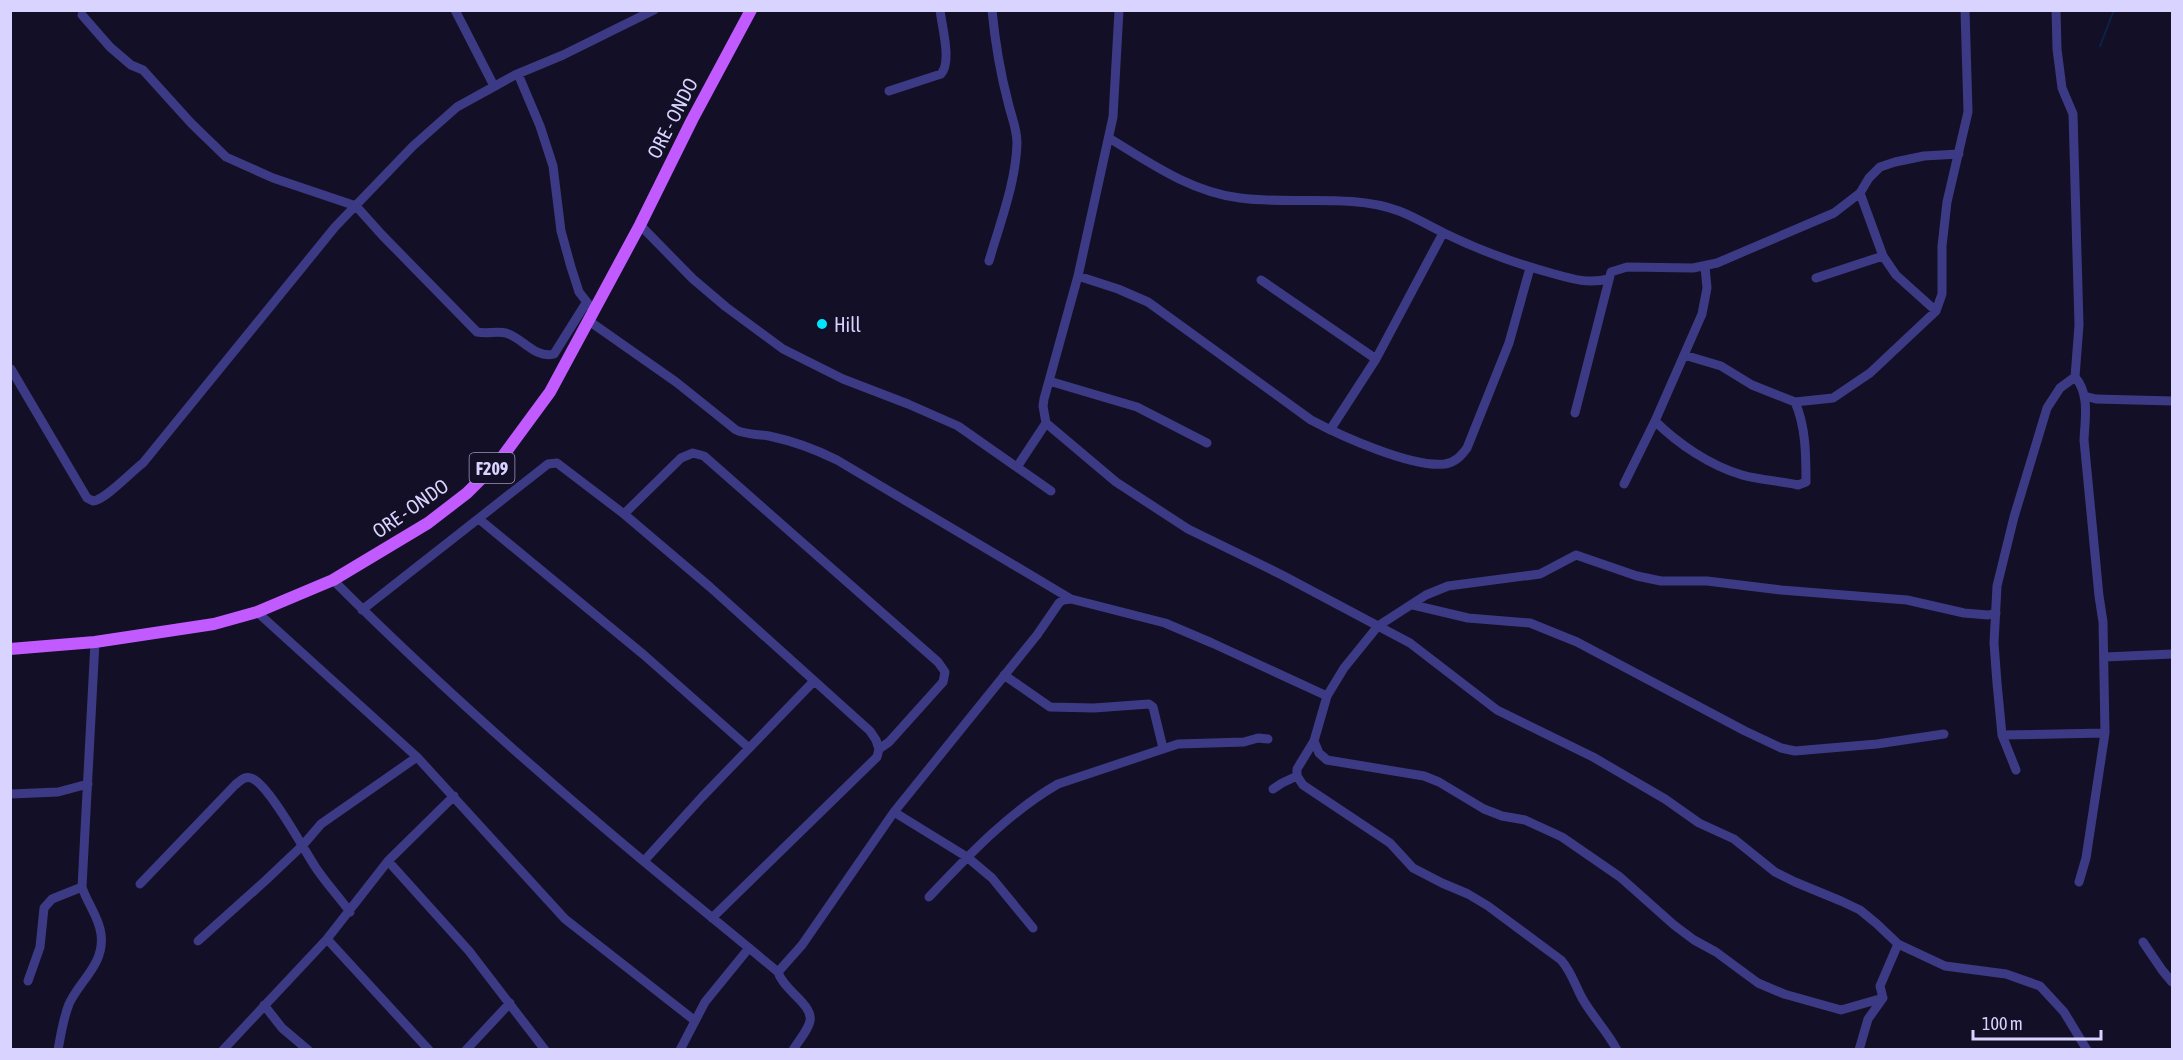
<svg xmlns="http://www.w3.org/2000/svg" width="2183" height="1060" font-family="'Asap Condensed',sans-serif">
	<rect width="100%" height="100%" fill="#130f26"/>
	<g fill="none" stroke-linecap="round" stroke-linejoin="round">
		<!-- stream -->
		<path stroke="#0c2248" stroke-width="2" d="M2172,10V11
			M2100,46L2114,10"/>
		<!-- minor -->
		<path stroke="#3d3a85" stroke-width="9" d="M455,10L494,86
			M1119,10L1113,117L1078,276L1044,399L1043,406L1046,423L1116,482L1188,529L1282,575L1410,643L1497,710L1593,757L1665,799L1699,823L1734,839L1775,872L1795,882L1841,901L1860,910L1877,924L1898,944L1945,966L2006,974L2040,986L2064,1012L2087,1050
			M82,15L110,47L131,65L143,70L191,123L226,157L273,178L356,206L382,235L477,332C487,334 496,331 506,333C523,338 535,359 554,354L586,303
			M518,74L540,126L553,166L561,231L571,267L579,292L590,306
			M889,91L941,74C952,62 942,27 940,10
			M1109,138C1150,163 1191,192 1240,198C1291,205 1351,193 1399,211C1415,217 1429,226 1444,233C1479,250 1514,263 1551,273C1572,279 1587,284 1609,279
			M1860,193L1883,256L1896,275L1936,311
			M640,225L693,279L726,307L783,349L843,379L908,404L958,426L1051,491
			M989,261C1000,223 1016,182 1017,143C1017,128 1011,116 1008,102C1000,72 995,41 992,10
			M1078,276L1118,289L1148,302L1311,420C1341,436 1412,468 1445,464C1456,462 1461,456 1467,448L1509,343L1530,268
			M1816,278L1883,256
			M1261,280L1376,359
			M589,321L676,382L736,430C747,435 757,434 769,436C793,441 815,449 837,460L1071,599
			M1684,355L1721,366L1752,385L1795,402L1833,398L1870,373L1936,311L1942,294V246L1947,202L1968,112L1965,10
			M11,369L87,498L93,501C105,500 131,472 143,463L335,227L413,146L457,107L515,75L563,55L654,10
			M2075,377C2090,394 2085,419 2084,440L2099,596L2103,622L2105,733L2086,858L2079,882
			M1049,381L1137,407L1207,443
			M2084,396L2096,399L2172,401
			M1575,413L1611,272L1627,267L1693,268L1717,263L1834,213L1860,193L1869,178L1880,167L1895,162L1924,156L1959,154
			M1655,421C1678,444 1711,466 1742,475C1760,480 1780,481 1798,485L1806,482C1806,456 1806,427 1795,402
			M1330,430L1376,359L1443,233
			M1017,467L1046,423
			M1624,484L1655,421L1702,314L1707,288L1705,267
			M624,514L681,458L693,453L704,456L938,662L945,672L943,682L889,742L879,749
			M479,519L644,655L749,748
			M333,580C423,670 519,756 616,838C669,883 724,927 778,972
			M1413,605L1468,618L1530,623L1577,642L1745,731L1781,748L1795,751L1877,744L1944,734
			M362,610L548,464L557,463L624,514L710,587L870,731L876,740L879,749L877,757L712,918
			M257,612L417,757L565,919L694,1020
			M2105,657L2172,654
			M1004,675L1050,707L1094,708L1149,704L1153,707L1163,748
			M2002,735L2105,733
			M1314,741L1319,753L1327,760L1424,776L1439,782L1484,809L1502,816L1525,820L1562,837L1620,877L1674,925L1694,940L1716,952L1758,983L1784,994L1841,1010L1883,998
			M2016,770L2002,735L1997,683L1994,643L1997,586L2014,517L2047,408L2060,388L2075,377L2079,325L2073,114L2062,88L2057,49L2056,10
			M1273,789L1282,783L1297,776
			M11,794L58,792L88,784
			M894,812L967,857L992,878L1033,928
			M388,861L469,951L545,1050
			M644,861L702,797L813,682
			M140,884L235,785C240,781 244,776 251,778C268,783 304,850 316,868C326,883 339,897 350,912
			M929,897C968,856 1009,812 1058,784L1178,744L1244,742L1258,738L1268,739
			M327,939L429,1050
			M198,941L265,881L303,845L321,824L417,757
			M2143,942L2162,970L2172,982
			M28,981L40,947L44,908L52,899L82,887
			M1883,998L1880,986L1898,944
			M264,1005L282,1028L308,1050
			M58,1050C61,1034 63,1019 69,1004C80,980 105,964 101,934C99,917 87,903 82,887L95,642
			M223,1050L327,939L388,861L454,796
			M466,1050L510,1003
			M680,1050L705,1002L749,948
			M793,1050C798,1041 808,1031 810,1021C813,1004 784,991 778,972L802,945L894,812L1037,635L1059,603L1063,600L1071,599L1165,623L1212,643L1327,696
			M1617,1050C1607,1031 1592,1016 1582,998C1575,985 1571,971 1561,960L1488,906L1468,894L1442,883L1413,868L1390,843L1303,785L1297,776V769L1314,741L1327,696L1344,668L1378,626L1426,595L1448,586L1540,574L1576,555L1637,576L1661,581H1707L1781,590L1907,600L1964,613L1988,615L1996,613
			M1859,1050L1868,1019L1883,998"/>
		<!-- major -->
		<path stroke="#c25bff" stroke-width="12" d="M10,649L95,642L214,624L257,612L333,580L428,523L467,493L500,460L550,392L640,225L692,120L751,10"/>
	</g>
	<!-- markers -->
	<circle fill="#00e5ff" stroke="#130f26" stroke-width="2" cx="822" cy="324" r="6"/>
	<g text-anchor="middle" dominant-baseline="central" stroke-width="6" stroke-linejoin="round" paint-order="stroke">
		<!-- shield labels -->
		<rect fill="#130f26" stroke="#9e99be" stroke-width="1.5" x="469.5" y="453" width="45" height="30" rx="4.5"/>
		<g font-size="18" font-weight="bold" fill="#d9d4ff">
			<text x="492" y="468">F209</text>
		</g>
		<!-- street labels -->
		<g font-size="20" fill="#d9d4ff" stroke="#130f26">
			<text transform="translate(672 118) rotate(-63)">ORE - ONDO</text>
			<text transform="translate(410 508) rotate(-35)">ORE - ONDO</text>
		</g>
		<!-- poi labels -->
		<g font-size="20" fill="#d9d4ff" stroke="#130f26" text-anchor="start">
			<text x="834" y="324">Hill</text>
		</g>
	</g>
	<!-- border -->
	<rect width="2183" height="1060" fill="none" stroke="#d9d4ff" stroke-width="24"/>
	<!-- scale -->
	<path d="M1973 1030v9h128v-9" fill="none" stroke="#d9d4ff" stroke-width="3"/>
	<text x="1982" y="1030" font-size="18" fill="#d9d4ff" stroke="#130f26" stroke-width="4.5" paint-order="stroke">100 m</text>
</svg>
